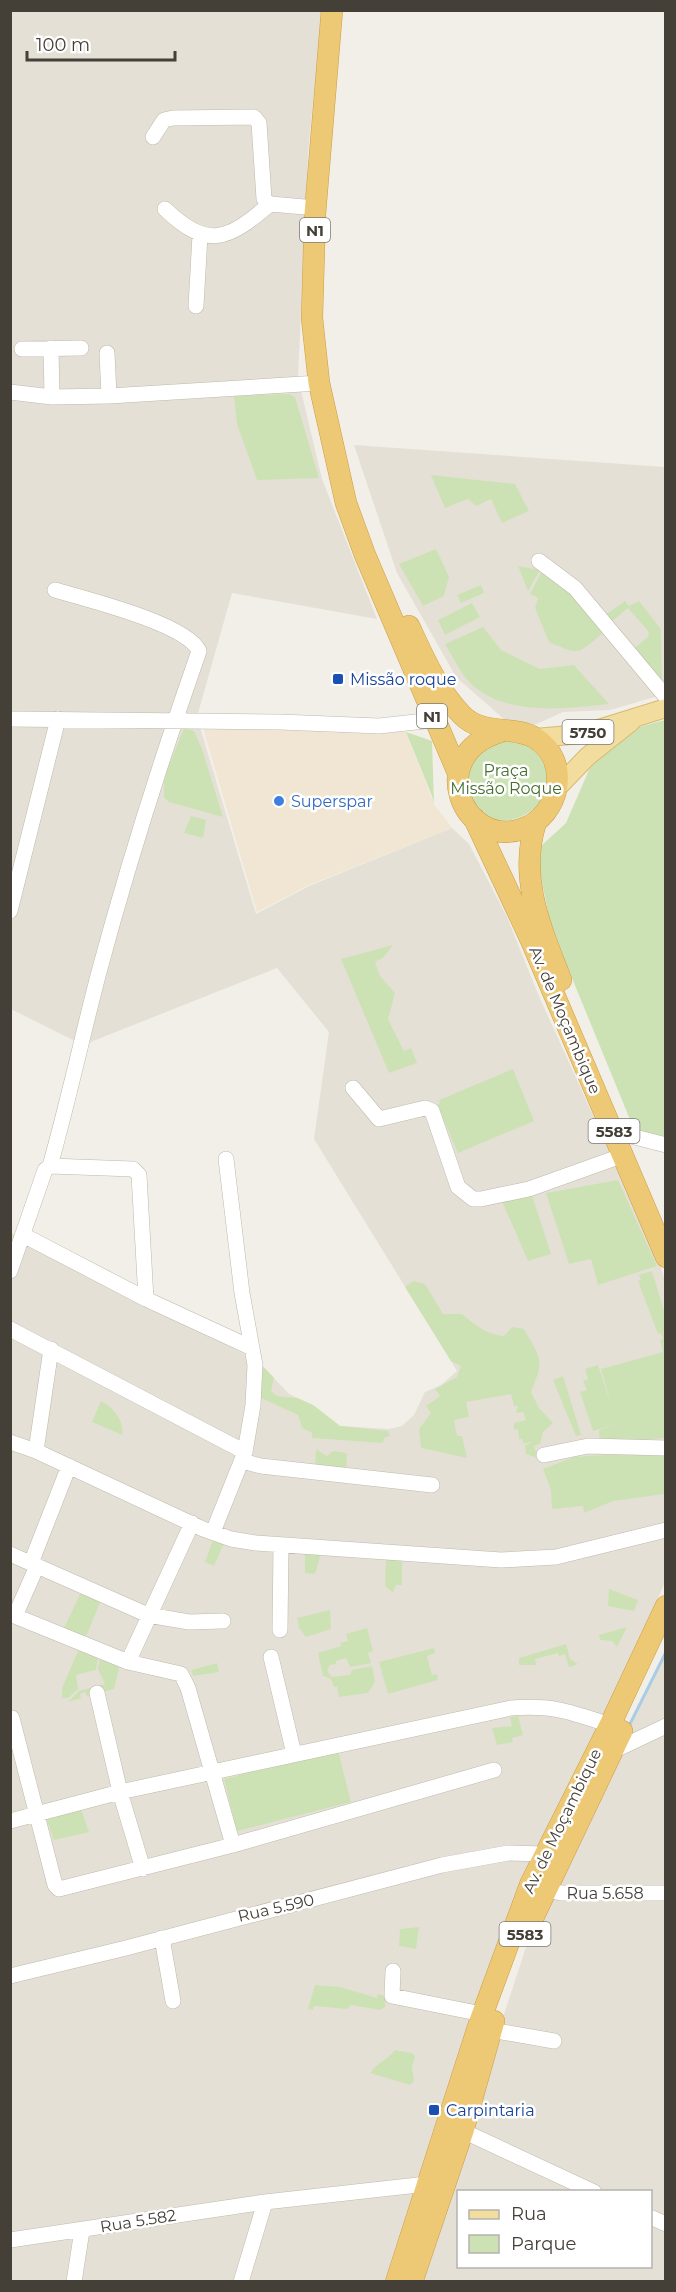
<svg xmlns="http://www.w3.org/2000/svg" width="676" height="2292" font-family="Montserrat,sans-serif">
	<rect width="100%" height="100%" fill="#f1efe7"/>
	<!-- residential -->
	<path fill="#e5e0d6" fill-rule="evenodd" d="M11,11H322L308,153L298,378L322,479L377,619L232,593L197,717L256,914L309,886L452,828L469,844L507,917L538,994L659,1261L666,1284V1576L663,1587L511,1911L388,2281H11L10,1232L258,1361L289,1394L313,1405L340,1426L389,1429L402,1426L414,1415L425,1392L441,1385L457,1371L314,1139L329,1032L277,968L83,1045L11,1009Z
		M354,445L665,467V694L610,710L563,712L519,732L456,677L397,573Z
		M665,1651V2281L417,2282L525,1950L598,1787ZM458,2192H650V2266H458Z"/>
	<!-- commercial -->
	<path fill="#f1e6d4" d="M203,728L406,732L434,804L452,828L309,885L257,912Z"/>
	<!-- green -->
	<path fill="#cce2b4" d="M289,394L295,397L319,478L257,480L237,424L234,396Z
		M431,475L515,484L529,511L502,523L491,499L476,506L468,499L445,508Z
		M436,549L449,577L444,596L423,606L399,564Z
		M518,566L540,570L528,591Z
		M542,571L568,590L603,630V633C576,655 581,656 549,642L535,608L538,598L530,594Z
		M481,585L484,593L461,603L457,595Z
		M625,601L629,606L639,601L661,629L662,685L632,650L649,636L648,631L628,608L610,623L604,616Z
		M472,603L480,617L445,635L438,620Z
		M483,627L501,650L540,669L574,665L609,704C563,709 497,718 464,676C457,666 451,654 445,644Z
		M665,720V1141L636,1134L551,927L539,867L541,846L566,823L589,770L611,744L639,727Z
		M184,728L194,731L202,749L223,817L169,802L164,797V778Z
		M406,732L432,741L434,804L432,796Z
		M496,739C505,740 519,739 527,744C534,748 539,754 542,761C567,809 493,845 469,800C465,792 466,778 465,769Z
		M191,816L206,820L203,838L184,833Z
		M393,945L383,958L375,962L380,976L395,993L388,1019L404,1051L411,1048L417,1063L389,1073L341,959Z
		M513,1069L534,1121L458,1153L437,1105L440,1103L439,1100Z
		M618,1180L657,1266L598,1285L591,1259L569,1264L546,1193Z
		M532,1195L551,1254L528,1261L502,1201Z
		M652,1271L665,1314V1438L600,1443L599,1430L617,1424L593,1431L580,1392L587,1390L583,1381L588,1379L585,1369L598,1365L611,1404L601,1369L663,1352L660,1340L663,1339L661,1333L658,1334L638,1281L641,1280L639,1275Z
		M413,1281L425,1284L443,1314H462C474,1324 487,1335 504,1336L512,1327L524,1329C541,1359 545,1359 531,1392L539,1408L553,1423L543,1432L540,1444L534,1446L538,1458L526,1454L525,1446L533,1441L524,1444L522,1439H519L518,1429L514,1430V1423L526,1420L523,1412L516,1413L518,1406H514L511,1394L466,1402L469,1417L454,1420L457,1436H462L467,1458L421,1448L419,1429L431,1413L426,1406L440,1396L435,1389L457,1377L461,1366L451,1361L405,1287Z
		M258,1361L274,1378L271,1391L277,1396L297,1398L313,1405L340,1426L388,1431L390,1436L384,1438L383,1443L312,1438V1433L302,1428L298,1415L261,1398Z
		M563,1376L581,1435L576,1436L553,1380Z
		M101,1401C114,1408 124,1420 122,1435L92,1422Z
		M316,1449L327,1456L333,1451L347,1453L346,1470L315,1467Z
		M665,1451V1494L613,1501L584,1513L583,1506L552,1509L551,1490L543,1469L574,1457Z
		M213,1540L224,1543L214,1566L205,1562Z
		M305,1551L321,1553L315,1574L305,1573Z
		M386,1559L402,1560V1585H396L393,1593L385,1586Z
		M83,1588L102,1598L85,1639L63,1630Z
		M609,1589L638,1600L634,1611L608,1606Z
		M330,1610L331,1629L306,1637L299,1628L297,1618Z
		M627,1627L617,1647L612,1641L600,1640L599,1635Z
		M367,1628L373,1651L368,1653L371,1663L350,1667L346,1658L336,1661V1664L330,1665L327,1671L332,1677L350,1675L352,1670L372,1666L375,1682L368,1693L339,1697L337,1686L334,1687L331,1679L323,1676L318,1653L341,1646L340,1643L348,1641L346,1634Z
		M566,1644L570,1659L578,1664L569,1667L565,1654L559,1656L558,1653L535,1659L536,1665H519V1658Z
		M434,1648L435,1653L427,1656L432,1675L437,1674L438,1680L388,1694L379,1662Z
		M79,1649L98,1657L96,1670L76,1675L78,1689L68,1698H62V1688Z
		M100,1657L120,1665L114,1689L87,1696L85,1692L80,1694L81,1698L68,1702L79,1691L105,1684L98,1669Z
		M217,1663L219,1672L193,1676L191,1670Z
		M518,1716L523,1735L512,1738L513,1742L497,1745L492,1728L512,1726L510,1717Z
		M338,1750L351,1802L237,1831L224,1779Z
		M81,1809L89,1832L54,1840L46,1817Z
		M419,1927L416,1949L399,1946L400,1929Z
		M315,1985L340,1987L377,1998L378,1994L386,1996L385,2007L380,2010L351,2005L347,2009L314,2006L313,2010L308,2009Z
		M395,2050L412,2053L415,2057L412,2067L414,2081L410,2085L370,2073C378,2062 386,2061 395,2050Z"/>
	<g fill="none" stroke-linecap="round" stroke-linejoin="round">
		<!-- stream -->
		<path stroke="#a9cde8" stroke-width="3" d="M628,1728L666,1652"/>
		<defs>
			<path id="minor" d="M153,137L164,120L173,118L254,117L259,123L264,199L270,204L316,208
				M165,209C208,250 228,240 270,204
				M196,306L200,235
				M51,348L52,397
				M22,349L81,348
				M107,353L109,396
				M10,392L52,397L109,396L319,383
				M539,561L575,588L666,697
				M10,719L280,722L379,726L434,720
				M10,911L58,719
				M353,1088L379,1119L425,1108L432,1111L458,1187L473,1199H481L529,1189L624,1155
				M631,1136L666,1145
				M50,1166C68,1102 82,1037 99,972C128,864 162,757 199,651C187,624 86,599 55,590
				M25,1236L146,1299L252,1348
				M10,1271L45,1170L50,1166L133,1169L139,1175L146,1299
				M10,1329L245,1452
				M10,1442L36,1451L203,1529L231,1539L256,1543L501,1560L556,1557L666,1530
				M36,1451L51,1349
				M544,1455L588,1446L666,1448
				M242,1461L261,1466L432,1485
				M213,1532L245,1452L253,1405L255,1365L242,1293L226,1159
				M10,1554L148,1615L189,1622L223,1621
				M31,1563L69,1466
				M10,1614L128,1662L181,1674L188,1688L233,1845
				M15,1616L37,1566
				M280,1630L281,1546
				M271,1657L294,1754
				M128,1662L192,1523
				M97,1693L120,1792L143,1869
				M12,1718L55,1885L59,1889L233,1845L494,1770
				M611,1752L666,1726
				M10,1821L120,1792L511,1708C555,1705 570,1712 610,1725
				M544,1889L561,1893H666
				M162,1938L173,2001
				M393,1971L392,1996L482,2014
				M10,1976L126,1948L442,1865L508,1853L544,1854
				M491,2030L554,2041
				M463,2131L594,2192
				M650,2217L666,2224
				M10,2240L265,2202L436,2183
				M74,2282L82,2230
				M241,2282L265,2202"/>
			<path id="major" d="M535,738L582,734L666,708
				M558,787L588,756L631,722"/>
			<path id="highway" d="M332,10L315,214L312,318L319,383L346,503L365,555L458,773
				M409,626C423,656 438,691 462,715C482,736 514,725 535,738C572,761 560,816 522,829C463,849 424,755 500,732
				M474,818L530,938L666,1257
				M536,822C518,878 541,928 561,980
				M531,1922L622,1731
				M396,2282L480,2021L530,1885L610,1725L666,1606
				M412,2282L463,2131L494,2021"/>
		</defs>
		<!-- minor casing -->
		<use href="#minor" stroke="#bfb9ad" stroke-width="16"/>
		<!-- major casing -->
		<use href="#major" stroke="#d7ba70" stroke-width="20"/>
		<!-- highway casing -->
		<use href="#highway" stroke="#cc9e46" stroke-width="22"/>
		<!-- minor -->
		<use href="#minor" stroke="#fff" stroke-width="15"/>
		<!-- major -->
		<use href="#major" stroke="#f3dd9e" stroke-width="18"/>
		<!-- highway -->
		<use href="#highway" stroke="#eec975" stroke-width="21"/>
	</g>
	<!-- markers -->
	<g fill="#1a4fb4" stroke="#fff" stroke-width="2">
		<rect x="332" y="673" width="12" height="12" rx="3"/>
		<rect x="428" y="2104" width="12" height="12" rx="3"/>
	</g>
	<circle fill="#3f7fe0" stroke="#fff" stroke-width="2" cx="279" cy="801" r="6"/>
	<g text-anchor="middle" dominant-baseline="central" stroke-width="5" stroke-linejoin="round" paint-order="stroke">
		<!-- shield labels -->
		<g fill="#fff" stroke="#7c7973" stroke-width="1.5">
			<rect x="300" y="218" width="30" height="24" rx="4.5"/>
			<rect x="417" y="704" width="30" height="24" rx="4.5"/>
			<rect x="562.5" y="720" width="51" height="24" rx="4.5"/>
			<rect x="588.5" y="1119" width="51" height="24" rx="4.5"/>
			<rect x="499.5" y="1922" width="51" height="24" rx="4.5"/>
		</g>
		<g font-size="15" font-weight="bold" fill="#443f37">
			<text x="315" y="230">N1</text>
			<text x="432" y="716">N1</text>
			<text x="588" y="732">5750</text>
			<text x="614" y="1131">5583</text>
			<text x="525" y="1934">5583</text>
		</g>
		<!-- transit labels -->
		<g font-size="16" fill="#164399" stroke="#fff" text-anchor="start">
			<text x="350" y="679">Missão roque</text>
			<text x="446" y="2110">Carpintaria</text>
		</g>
		<!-- park labels -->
		<g font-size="16" fill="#476f30" stroke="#fff">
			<text x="506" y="770">Praça<tspan x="506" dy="18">Missão Roque</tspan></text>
		</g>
		<!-- shop labels -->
		<g font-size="16" fill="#366cbe" stroke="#fff" text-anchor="start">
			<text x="291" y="801">Superspar</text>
		</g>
		<!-- street labels -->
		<g font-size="16" fill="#443f37" stroke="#fff">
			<text transform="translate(565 1020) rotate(67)">Av. de Moçambique</text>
			<text transform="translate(562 1821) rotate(-64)">Av. de Moçambique</text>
			<text x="605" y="1893">Rua 5.658</text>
			<text transform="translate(276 1908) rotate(-13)">Rua 5.590</text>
			<text transform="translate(138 2221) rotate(-9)">Rua 5.582</text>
		</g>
	</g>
	<!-- border -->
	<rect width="676" height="2292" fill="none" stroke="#443f37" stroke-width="24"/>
	<!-- legend -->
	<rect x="457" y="2190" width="195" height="78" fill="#ffffff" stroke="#b4b2af" stroke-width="1.5"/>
	<rect x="469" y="2210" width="30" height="9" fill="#f3dd9e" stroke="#b4b2af" stroke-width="1.5"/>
	<text x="511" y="2220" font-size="18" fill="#443f37">Rua</text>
	<rect x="469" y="2235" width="30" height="18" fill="#cce2b4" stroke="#b4b2af" stroke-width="1.5"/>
	<text x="511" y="2250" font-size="18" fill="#443f37">Parque</text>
	<!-- scale -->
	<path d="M27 51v9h148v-9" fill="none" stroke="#443f37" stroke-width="3"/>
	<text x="36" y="51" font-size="18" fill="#443f37" stroke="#ffffff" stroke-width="4.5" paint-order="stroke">100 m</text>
</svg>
